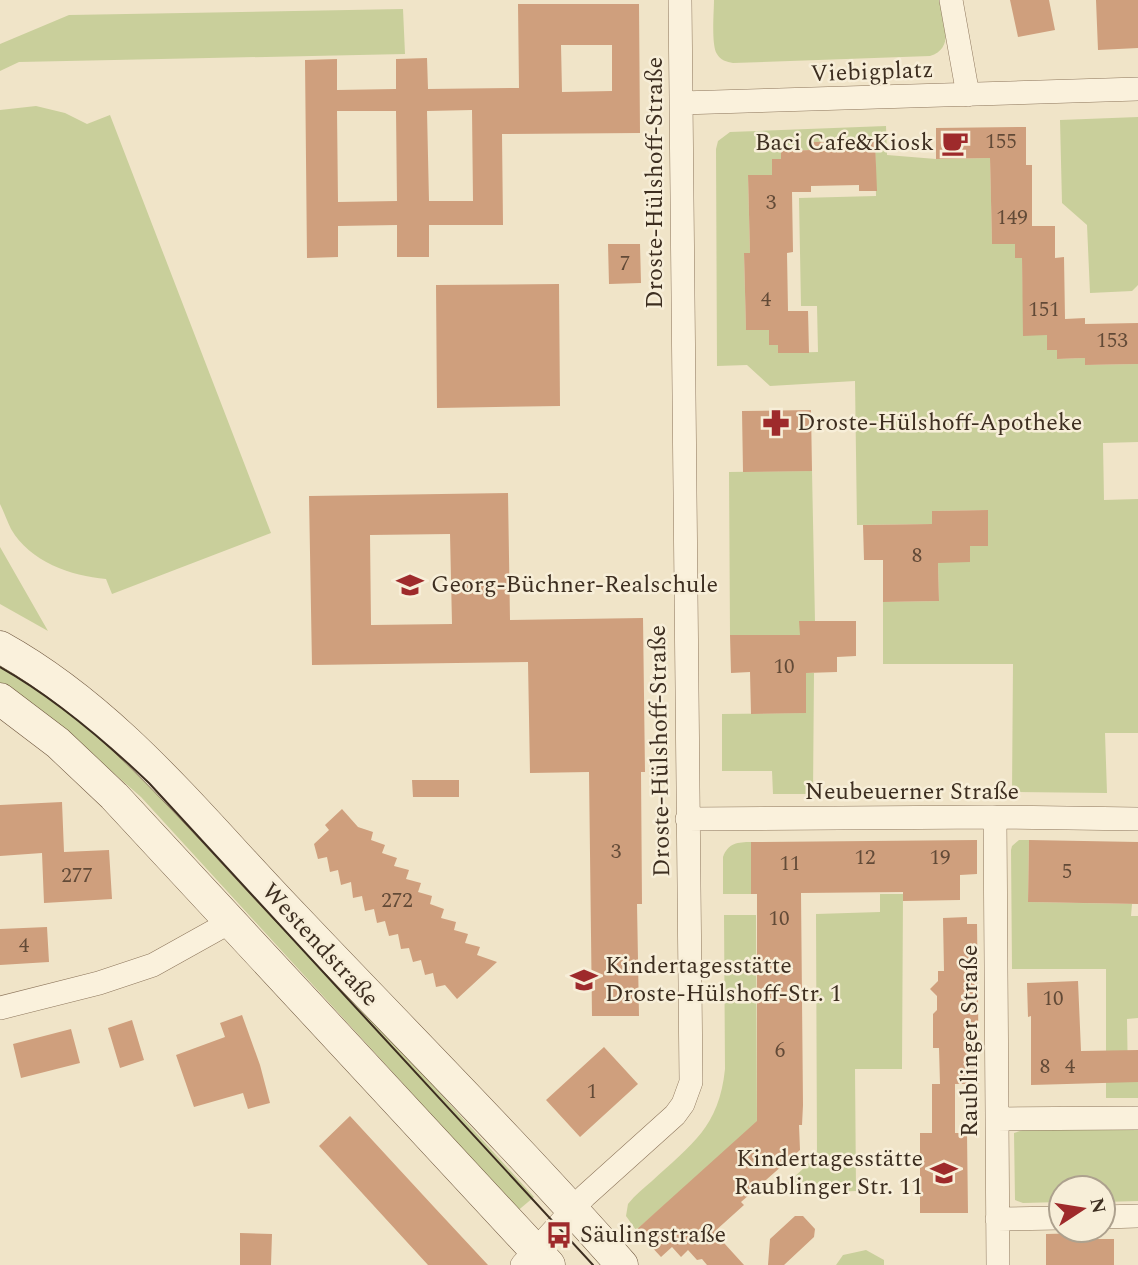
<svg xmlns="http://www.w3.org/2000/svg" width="1138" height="1265" font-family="Spectral,serif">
	<rect width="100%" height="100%" fill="#f0e4c8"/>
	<!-- green -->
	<path fill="#c9cf9b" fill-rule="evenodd" d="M714,0H939C943,20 956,48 930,56L733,63C727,62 720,60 717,54C711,45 714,12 714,0Z
		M403,9L405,54L19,62L0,71V44L69,15Z
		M36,106L65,113L87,124L110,115L271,533L112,594L106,579C71,576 30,562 11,529C7,521 4,512 0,504V110Z
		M1138,117V285L1132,291L1090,293L1087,225L1062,203L1060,120Z
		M886,126L887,155L936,159L990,158L992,244H1015V258H1022L1024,335H1047V350H1057V359L1085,358V365L1138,364V442L1103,443L1104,500L1138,499V733H1105L1107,793L1012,792L1013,664H883V602L939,601L938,562H970V552L966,546H988V510L932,511V524L857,525L855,381L770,386L747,365L717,366L716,149L718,141L730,132ZM875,141L876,196L799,198L801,306H817L818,352L779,353L778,345H769V330H746L744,254L750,253L748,176L772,175V160L781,159V151L811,150V142Z
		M812,471L815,621H800V635H730L729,472Z
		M0,547L48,631L0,604Z
		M0,658L90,720L442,1088L439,1092L534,1197L515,1213L408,1089L141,797L69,734L0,686Z
		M806,673H814L813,794H773L772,771H722V714L806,713Z
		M1019,840H1029L1028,902L1132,904L1131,916H1138V1018L1127,1019L1128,1082H1138V1098H1106V969H1012L1011,850L1012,846Z
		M751,842V894H723V857C728,843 738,842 751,842Z
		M880,894H903L902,1069H855L856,1191L785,1194L781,1189L817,1156L816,914L880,912Z
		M724,915H756L757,1125L636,1230L626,1216L628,1204C635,1195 644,1188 652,1181C692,1144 719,1127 725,1069Z
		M1138,1129V1201L1103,1202V1188H1061V1202L1023,1203L1015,1200L1014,1133L1023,1130Z
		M866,1250L884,1260V1265H836L843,1255Z"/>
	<!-- building -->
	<path fill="#cf9f7d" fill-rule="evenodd" d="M1010,0H1049L1055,30L1018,37Z
		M1096,0H1138V48L1098,50Z
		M518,4H639L640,133L502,134L503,225H429V257H397V225L338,226V257L307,258L305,60L337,59V90L396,89V59L427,58L428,89L519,88ZM561,45H612V91L562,92ZM472,110L473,201H429L427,111ZM337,111H396L397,201L338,202Z
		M1026,127V165H1032V226H1055V258L1064,257L1065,319L1085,318V324L1138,323V364L1085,365V358L1057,359V350H1047V335L1023,336L1022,258H1015V244H992L990,158L936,159V128Z
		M875,141L877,191H859V185L811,186V192H792L793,252L787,253L788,311H808L809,353H778V345H769V330H746L744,253H750L748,175H772V159H781V151L811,150L810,142Z
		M608,244H640L641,283L609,284Z
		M559,284L560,406L437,408L436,285Z
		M811,410L812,471L743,472L742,411Z
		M508,493L510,620L643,618L645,772H641L642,904H637L639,1016H592L589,772L530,773L528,662L312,665L309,496ZM450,534L452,624L371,625L370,535Z
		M988,510V546H970V562L938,563L939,601L883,602V560H864L863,525L932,524V511Z
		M799,621H856V656L837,657V672L806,673V713L751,714L750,672L731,673L730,635H800Z
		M412,780H459V797H413Z
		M62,802L64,852L109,850L112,899L44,903L42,853L0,856V805Z
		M342,809L358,827L373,832L371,840L385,845L382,853L397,858L394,866L409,870L406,879L421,883L418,892L432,896L430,904L444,909L441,918L456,922L454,930L468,934L465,943L480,947L477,955L497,962L457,999L445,985L436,987L433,973L425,975L421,960L413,962L409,948L401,949L398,934L389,936L385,921L377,923L374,909L365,911L362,896L353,898L351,882L341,885L338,870L330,872L327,857L318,859L314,844L329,830L325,825Z
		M977,840V874L960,875V900L903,901V892L801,893L803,1105L802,1125H799L800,1150L741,1202L744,1205L714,1232L744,1265H707L702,1259L697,1260L688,1250L681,1257L672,1247L661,1257L636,1230L757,1121V894H751V842Z
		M1029,840L1138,842V904L1028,902Z
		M967,917V924H977L979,1084H955V1133H967L968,1213H920V1133H932V1084H942H940L939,1048H933V1014L937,1010V996L930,989L938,981V971H944L943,918Z
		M47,927L49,962L0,965V929Z
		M1078,981L1081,1051L1138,1050V1082L1031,1085V1016L1028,1017L1027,983Z
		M242,1015L260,1065L270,1103L248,1109L243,1093L194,1107L176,1055L225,1037L220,1023Z
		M132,1020L144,1060L120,1068L108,1028Z
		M71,1029L80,1063L21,1078L13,1044Z
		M604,1047L638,1084L580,1137L546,1100Z
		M350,1116L434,1207L488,1265H428L319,1146Z
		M795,1216H803L815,1229L814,1237L784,1265H768L770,1239Z
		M240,1233L272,1234L271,1265H240Z
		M1086,1233V1239H1114V1265H1046V1234Z"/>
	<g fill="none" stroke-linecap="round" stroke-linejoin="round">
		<defs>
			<path id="street" d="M951,0L968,95
				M681,103L1138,89
				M995,817L998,1265
				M687,819L995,817L1138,819
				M0,1008L99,983L153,965L232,921
				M997,1119L1138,1118
				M1103,1217L1138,1216
				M997,1219L1061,1218
				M522,1265L585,1196L675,1115L683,1104L691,1082L680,0"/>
			<path id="secondary" d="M0,647C119,713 202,822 295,918C404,1033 517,1146 622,1265
				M0,699L58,743L114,796L549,1265"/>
		</defs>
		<!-- street casing -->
		<use href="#street" stroke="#8d765c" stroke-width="24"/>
		<!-- secondary casing -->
		<use href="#secondary" stroke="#6f573f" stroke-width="33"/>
		<!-- street -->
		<use href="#street" stroke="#faf1dc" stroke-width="23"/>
		<!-- secondary -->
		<use href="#secondary" stroke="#faf1dc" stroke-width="32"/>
		<!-- tram -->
		<path stroke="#3d2e20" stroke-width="2" d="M0,667C55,698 104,740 149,783L593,1265"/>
	</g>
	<!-- icons -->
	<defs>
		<symbol id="cafe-bare" viewBox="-9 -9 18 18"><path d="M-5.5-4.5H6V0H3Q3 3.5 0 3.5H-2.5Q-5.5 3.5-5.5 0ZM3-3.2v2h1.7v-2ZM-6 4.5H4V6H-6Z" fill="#9e2a2b" stroke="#f7eed8" stroke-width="2.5" paint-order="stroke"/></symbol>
		<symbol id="pharmacy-bare" viewBox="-9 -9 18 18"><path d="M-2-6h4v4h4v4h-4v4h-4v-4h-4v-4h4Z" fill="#9e2a2b" stroke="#f7eed8" stroke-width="2.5" paint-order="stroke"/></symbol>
		<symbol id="school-bare" viewBox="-9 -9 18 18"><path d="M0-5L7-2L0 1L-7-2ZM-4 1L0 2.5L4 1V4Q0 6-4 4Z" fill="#9e2a2b" stroke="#f7eed8" stroke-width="2.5" paint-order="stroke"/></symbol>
		<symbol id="bus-bare" viewBox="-9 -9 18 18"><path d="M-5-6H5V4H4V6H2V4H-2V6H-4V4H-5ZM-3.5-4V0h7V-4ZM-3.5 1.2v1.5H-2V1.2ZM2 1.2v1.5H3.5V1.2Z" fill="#9e2a2b" stroke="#f7eed8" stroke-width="2.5" paint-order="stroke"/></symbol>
	</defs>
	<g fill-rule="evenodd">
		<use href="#cafe-bare" x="936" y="124" width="38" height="38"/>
		<use href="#pharmacy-bare" x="757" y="404" width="38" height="38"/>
		<use href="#school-bare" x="391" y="566" width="38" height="38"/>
		<use href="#school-bare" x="565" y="961" width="38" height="38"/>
		<use href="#school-bare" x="925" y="1154" width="38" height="38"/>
		<use href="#bus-bare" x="540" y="1216" width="38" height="38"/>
	</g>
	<g text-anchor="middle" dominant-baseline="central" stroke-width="5" stroke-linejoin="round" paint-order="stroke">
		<!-- number labels -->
		<g font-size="21" fill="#624a37">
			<text x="1001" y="142">155</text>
			<text x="771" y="203">3</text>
			<text x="1012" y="218">149</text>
			<text x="625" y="264">7</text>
			<text x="766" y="300">4</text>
			<text x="1044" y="310">151</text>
			<text x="1112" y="341">153</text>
			<text x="917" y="556">8</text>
			<text x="784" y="667">10</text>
			<text x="616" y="852">3</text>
			<text x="865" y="858">12</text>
			<text x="940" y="858">19</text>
			<text x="790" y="864">11</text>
			<text x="1067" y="872">5</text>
			<text x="77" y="876">277</text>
			<text x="397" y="901">272</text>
			<text x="779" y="919">10</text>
			<text x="24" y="946">4</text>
			<text x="1053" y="999">10</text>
			<text x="780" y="1051">6</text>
			<text x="1045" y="1067">8</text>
			<text x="1070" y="1067">4</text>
			<text x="592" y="1092">1</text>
		</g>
		<!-- street labels -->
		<g font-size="24" fill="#3d2e20" stroke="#f7eed8">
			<text transform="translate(872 72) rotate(-2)">Viebigplatz</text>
			<text transform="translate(655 183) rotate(-90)">Droste-Hülshoff-Straße</text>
			<text transform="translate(660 751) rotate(-91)">Droste-Hülshoff-Straße</text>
			<text x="912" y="792">Neubeuerner Straße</text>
			<text transform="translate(320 945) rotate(47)">Westendstraße</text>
			<text transform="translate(970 1041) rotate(-90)">Raublinger Straße</text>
		</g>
		<!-- poi labels -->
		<g font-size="24" fill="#3d2e20" stroke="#f7eed8" text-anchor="start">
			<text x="934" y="143" text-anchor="end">Baci Cafe&amp;Kiosk</text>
			<text x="797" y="423">Droste-Hülshoff-Apotheke</text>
			<text x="431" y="585">Georg-Büchner-Realschule</text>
			<text x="605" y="966">Kindertagesstätte<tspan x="605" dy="28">Droste-Hülshoff-Str. 1</tspan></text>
			<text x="923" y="1159" text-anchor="end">Kindertagesstätte<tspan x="923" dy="28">Raublinger Str. 11</tspan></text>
			<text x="580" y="1235">Säulingstraße</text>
		</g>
	</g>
	<!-- north arrow -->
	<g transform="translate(1082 1209) rotate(78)"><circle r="33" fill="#f7eed8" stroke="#ada18e" stroke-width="2"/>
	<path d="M0-5L12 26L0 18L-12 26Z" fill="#9e2a2b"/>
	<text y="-10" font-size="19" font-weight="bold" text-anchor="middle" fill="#3d2e20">N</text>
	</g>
</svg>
